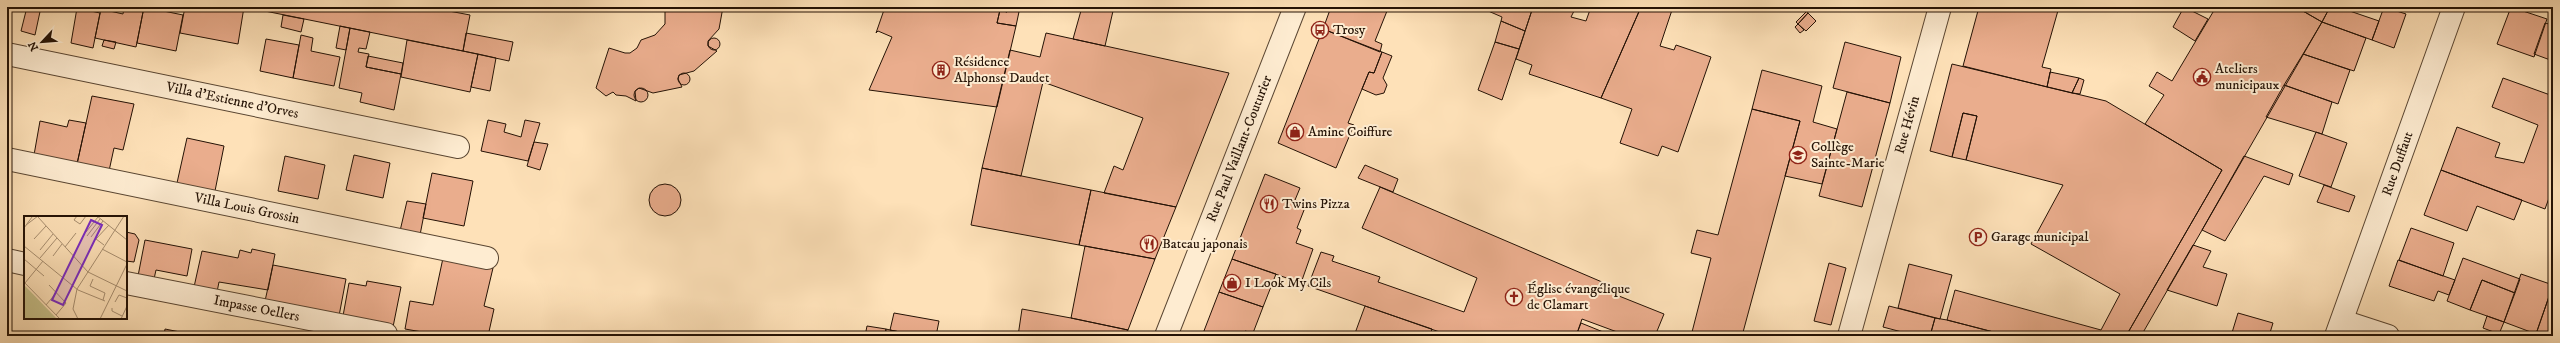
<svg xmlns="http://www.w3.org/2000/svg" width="2560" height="343" font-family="'IM FELL DW Pica',serif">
	<rect width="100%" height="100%" fill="#fee1b8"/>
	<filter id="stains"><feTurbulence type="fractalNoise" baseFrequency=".005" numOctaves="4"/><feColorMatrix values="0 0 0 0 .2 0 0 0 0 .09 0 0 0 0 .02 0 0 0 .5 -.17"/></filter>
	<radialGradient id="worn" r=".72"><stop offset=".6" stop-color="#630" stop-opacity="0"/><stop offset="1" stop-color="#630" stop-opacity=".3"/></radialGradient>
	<!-- building -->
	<path fill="#eaad8d" stroke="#241205" d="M27,7H41L35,35L21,31Z
		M124,7H144L136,47L95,38L101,9L123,14Z
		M144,7L183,15L176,51L137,43Z
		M185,7H244L238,44L180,33Z
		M245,7H428L470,15L463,51Z
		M665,7H723L719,29L708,41V46L717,51L694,71L679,75L678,79L682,87L653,93L639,88L635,91L636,101L626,96L616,95L613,92L606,96L596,88L609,48L625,53H630L637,48L641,40L655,35L665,24Z
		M885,7H1008L1007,12L1000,10L997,23L1016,26L997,107L869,90L892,37L878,31L876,33Z
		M1008,7H1020L1016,26L997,23L1000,10L1007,12Z
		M1082,7L1113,11L1105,46L1073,39Z
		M1331,7H1378L1387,11L1375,41L1382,44L1380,52L1323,29Z
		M1479,7H1533L1525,31L1501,21L1502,17Z
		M1533,7H1562L1574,11L1571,17L1586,21L1591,7H1641L1601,98L1529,74L1532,65L1516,59Z
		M1641,7H1673L1660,46L1674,50L1676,45L1711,57L1678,152L1662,146L1658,156L1620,143L1632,109L1601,98Z
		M1979,7H2059L2042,67L2051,69L2047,87L1963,66Z
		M2184,7L2208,19L2195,41L2173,27Z
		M2216,7H2296L2322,22L2141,336H2126L2222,170L2145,124L2164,95L2149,86L2157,72L2172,81Z
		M2296,7H2330L2322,22Z
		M2330,7H2338L2379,21L2372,40L2322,22Z
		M2384,7L2406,14L2394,48L2372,40Z
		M2511,7L2547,19L2534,57L2497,44Z
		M77,8L100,13L93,48L71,43Z
		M1807,11L1808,13L1798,24L1796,22Z
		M1808,13L1816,21L1806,31L1798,24Z
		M283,15L304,19L301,32L281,27Z
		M1501,21L1525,31L1519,49L1495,42Z
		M2322,22L2366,38L2354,71L2303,54Z
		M2545,23L2553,25V61L2534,54Z
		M1798,24L1804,30L1800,33L1795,27Z
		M340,26L350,28L346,50L336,48Z
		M350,28L370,32L366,49L359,48L358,52L369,54L366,67L401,74L394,110L360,102L362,93L339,88Z
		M1323,29L1382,52L1374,73L1369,72L1348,123L1354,125L1336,168L1278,143Z
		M466,33L513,42L509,61L463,51Z
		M1046,33L1229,73L1176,207L1104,193L1114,166L1123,170L1143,118L1043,82L1021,176L982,168L1010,50L1040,57Z
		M301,35L313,38L311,51L340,57L334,86L293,78Z
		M708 44a6 6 0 1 1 12 0a6 6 0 1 1-12 0Z
		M266,39L299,45L293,78L260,71Z
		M104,40L116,42L114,49L102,46Z
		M407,40L478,54L470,92L401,77Z
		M1495,42L1519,49L1502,100L1478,90Z
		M1845,42L1901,57L1890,103L1833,88Z
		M1382,52L1392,56L1383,78L1387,85L1384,93L1376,95L1362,89L1369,72L1374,73Z
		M478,54L496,58L490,91L471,87Z
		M2303,54L2350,70L2338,104L2284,85Z
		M368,56L403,63L401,74L366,67Z
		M1952,64L2106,101L2222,170L2126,336H2009L1947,320L1955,290L2101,330L2120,294L2031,244L2063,185L1966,160L1977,116L1963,113L1952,157L1930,151Z
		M1762,70L1822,86L1813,122L1837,129L1822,184L1785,176L1800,121L1752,109Z
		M2050,72L2079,78L2072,93L2047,87Z
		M678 79a6 6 0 1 1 12 0a6 6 0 1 1-12 0Z
		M2079,78L2084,80L2080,94L2072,93Z
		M2503,78L2553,96V187L2545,209L2441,170L2457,127L2500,143L2495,157L2524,163L2538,125L2492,107Z
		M2284,85L2332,102L2322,134L2266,117Z
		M634 95a7 7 0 1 1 14 0a7 7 0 1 1-14 0Z
		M1847,92L1890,103L1862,207L1819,196Z
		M92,96L134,104L123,150L114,148L109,171L77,164Z
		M1752,109L1800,121L1742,336H1691L1711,258L1691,253L1697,230L1718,235Z
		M1963,113L1977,116L1966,160L1952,157Z
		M69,120L86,123L77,164L34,155L40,121L67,127Z
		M488,120L506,124L504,132L521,137L525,120L540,123L528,161L481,151Z
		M2316,132L2347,143L2331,187L2299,176Z
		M187,138L224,146L215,191L177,183Z
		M534,142L548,144L540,170L527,166Z
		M354,155L390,163L383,198L346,190Z
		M285,156L325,165L318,199L278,191Z
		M2244,156L2293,174L2289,185L2264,176L2225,241L2202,230Z
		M1365,165L1398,179L1393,192L1358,178Z
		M982,168L1091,190L1079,245L971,225Z
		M2441,170L2522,200L2514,220L2477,206L2467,231L2424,215Z
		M432,173L473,181L464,226L423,218Z
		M1265,174L1300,188L1295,200L1306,205L1297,228L1301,230L1296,243L1313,249L1301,283L1232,259Z
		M649 200a16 16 0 1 1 32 0a16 16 0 1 1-32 0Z
		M2324,185L2355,196L2349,212L2317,202Z
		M1380,187L1602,282L1599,288L1664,314L1655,336H1628L1582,319L1576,336H1451L1308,286L1321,252L1334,256L1332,261L1380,277L1378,282L1464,312L1477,278L1362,228Z
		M1091,190L1176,207L1155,259L1079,245Z
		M407,201L426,204L420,235L400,231Z
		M2411,228L2454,243L2443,276L2399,260Z
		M126,232L135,234L139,240L134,262L126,261Z
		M145,240L192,249L187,276L156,270L154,279L138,276Z
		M2193,245L2211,251L2203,267L2227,274L2217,306L2167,290Z
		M1085,246L1155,259L1128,330L1071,318Z
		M252,249L275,254L268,290L219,282L217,292L194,287L202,251L238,258L240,250L251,253Z
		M443,258L493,268L484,306L494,309L488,336H445L405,329L410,301L433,305Z
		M2463,258L2520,279L2515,293L2482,280L2470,310L2447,301Z
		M1232,259L1276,274L1263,307L1219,292Z
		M2398,260L2455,280L2449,295L2438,291L2434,301L2389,286Z
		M1829,263L1846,268L1831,325L1814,321Z
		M1909,264L1952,275L1940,319L1898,308Z
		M273,265L346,279L339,316L265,301Z
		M2521,274L2553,285L2536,334L2504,322Z
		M2482,280L2515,293L2504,322L2470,310Z
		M367,281L401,287L393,327L343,316L349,283L366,286Z
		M2553,285V336H2543L2536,334Z
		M1219,292L1263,307L1253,333L1245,331L1243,336H1202Z
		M1365,306L1432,329L1430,336H1354Z
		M1889,306L1935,318L1930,336H1917L1883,327Z
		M1022,309L1071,318L1128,330L1125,336H1018Z
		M894,313L939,321L936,336H920L890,330Z
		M2238,313L2273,323L2269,336H2231Z
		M2487,316L2504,322L2499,334L2483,328Z
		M1935,318L1947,320L2009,336H1930Z
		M1581,323L1613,336H1576Z
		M867,326L886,329L885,336H865Z
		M165,329L180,332V336H164Z
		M886,329L890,330L920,336H885Z"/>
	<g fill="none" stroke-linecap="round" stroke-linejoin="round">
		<defs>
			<g id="minor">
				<path id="s1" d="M7,54L458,147"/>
				<path id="s2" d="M7,159L487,258"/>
				<path d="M7,260L25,264"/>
				<path id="s3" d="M126,283L386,334"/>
				<path d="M2342,321L2388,336"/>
				<path id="s4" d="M1166,336L1295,7"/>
				<path id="s5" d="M1849,336L1940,7"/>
				<path id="s6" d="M2336,336L2454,7"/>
			</g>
		</defs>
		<!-- minor casing -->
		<use href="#minor" stroke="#5a4632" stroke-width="24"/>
		<!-- minor -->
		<use href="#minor" stroke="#feecd1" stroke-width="22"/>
	</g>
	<!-- icons -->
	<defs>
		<symbol id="bus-ring" viewBox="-11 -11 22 22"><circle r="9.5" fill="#feecd1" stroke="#8f2418" stroke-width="1.5"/><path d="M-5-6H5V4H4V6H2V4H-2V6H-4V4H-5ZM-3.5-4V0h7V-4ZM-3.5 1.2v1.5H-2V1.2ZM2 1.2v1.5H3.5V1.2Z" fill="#8f2418"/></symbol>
		<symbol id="building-ring" viewBox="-11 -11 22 22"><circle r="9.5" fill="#feecd1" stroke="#8f2418" stroke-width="1.5"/><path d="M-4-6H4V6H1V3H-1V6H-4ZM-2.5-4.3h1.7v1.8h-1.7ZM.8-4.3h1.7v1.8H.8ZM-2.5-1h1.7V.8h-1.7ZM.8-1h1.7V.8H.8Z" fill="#8f2418"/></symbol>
		<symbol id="civic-ring" viewBox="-11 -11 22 22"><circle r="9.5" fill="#feecd1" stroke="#8f2418" stroke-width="1.5"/><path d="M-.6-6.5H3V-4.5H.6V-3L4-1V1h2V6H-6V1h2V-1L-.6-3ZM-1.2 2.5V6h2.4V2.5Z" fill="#8f2418"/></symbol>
		<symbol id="shop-ring" viewBox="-11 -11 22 22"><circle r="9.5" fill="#feecd1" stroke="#8f2418" stroke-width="1.5"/><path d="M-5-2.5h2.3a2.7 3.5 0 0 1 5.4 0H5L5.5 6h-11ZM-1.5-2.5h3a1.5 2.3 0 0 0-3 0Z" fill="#8f2418"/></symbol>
		<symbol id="school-ring" viewBox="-11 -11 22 22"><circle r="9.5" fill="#feecd1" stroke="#8f2418" stroke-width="1.5"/><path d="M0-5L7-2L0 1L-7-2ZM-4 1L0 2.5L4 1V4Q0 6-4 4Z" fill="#8f2418"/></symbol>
		<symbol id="restaurant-ring" viewBox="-11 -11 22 22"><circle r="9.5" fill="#feecd1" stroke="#8f2418" stroke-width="1.5"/><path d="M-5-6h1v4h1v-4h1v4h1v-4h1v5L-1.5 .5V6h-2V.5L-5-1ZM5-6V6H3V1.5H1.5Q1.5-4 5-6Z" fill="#8f2418"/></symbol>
		<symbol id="parking-ring" viewBox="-11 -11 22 22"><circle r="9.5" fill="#feecd1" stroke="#8f2418" stroke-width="1.5"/><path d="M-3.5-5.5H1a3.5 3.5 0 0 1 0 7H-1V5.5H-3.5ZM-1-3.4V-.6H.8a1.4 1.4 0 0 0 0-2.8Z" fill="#8f2418"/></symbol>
		<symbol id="church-ring" viewBox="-11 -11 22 22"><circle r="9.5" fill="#feecd1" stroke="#8f2418" stroke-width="1.5"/><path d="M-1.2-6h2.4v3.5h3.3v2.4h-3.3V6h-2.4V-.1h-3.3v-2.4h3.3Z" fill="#8f2418"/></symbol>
	</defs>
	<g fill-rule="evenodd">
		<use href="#bus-ring" x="1310" y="20" width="20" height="20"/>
		<use href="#building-ring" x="931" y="60" width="20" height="20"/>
		<use href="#civic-ring" x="2192" y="67" width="20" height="20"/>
		<use href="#shop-ring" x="1285" y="122" width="20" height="20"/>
		<use href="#school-ring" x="1788" y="145" width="20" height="20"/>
		<use href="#restaurant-ring" x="1259" y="194" width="20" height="20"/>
		<use href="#parking-ring" x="1968" y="227" width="20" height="20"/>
		<use href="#restaurant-ring" x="1139" y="234" width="20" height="20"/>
		<use href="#shop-ring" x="1222" y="273" width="20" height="20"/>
		<use href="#church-ring" x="1504" y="287" width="20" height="20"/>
	</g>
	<g text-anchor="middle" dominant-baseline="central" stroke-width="4" stroke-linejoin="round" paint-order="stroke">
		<!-- poi labels -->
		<g font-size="14" fill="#241205" stroke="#feecd1" text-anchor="start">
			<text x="1333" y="30">Trosy</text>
			<text x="954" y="62">Résidence<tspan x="954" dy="16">Alphonse Daudet</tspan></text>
			<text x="2215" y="69">Ateliers<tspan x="2215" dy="16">municipaux</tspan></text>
			<text x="1308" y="132">Amine Coiffure</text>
			<text x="1811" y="147">Collège<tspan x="1811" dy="16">Sainte-Marie</tspan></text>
			<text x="1282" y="204">Twins Pizza</text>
			<text x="1991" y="237">Garage municipal</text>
			<text x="1162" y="244">Bateau japonais</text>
			<text x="1245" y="283">I Look My Cils</text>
			<text x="1527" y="289">Église évangélique<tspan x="1527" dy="16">de Clamart</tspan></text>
		</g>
		<!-- street labels -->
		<g font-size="14" fill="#241205" stroke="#feecd1">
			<text stroke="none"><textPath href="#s1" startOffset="230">Villa d'Estienne d'Orves</textPath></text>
			<text stroke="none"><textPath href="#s5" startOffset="219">Rue Hévin</textPath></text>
			<text stroke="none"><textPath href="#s4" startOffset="201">Rue Paul Vaillant-Couturier</textPath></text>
			<text stroke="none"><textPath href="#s6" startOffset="183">Rue Duffaut</textPath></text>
			<text stroke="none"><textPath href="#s2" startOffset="245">Villa Louis Grossin</textPath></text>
			<text stroke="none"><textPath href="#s3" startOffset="133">Impasse Oellers</textPath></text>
		</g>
	</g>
	<!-- overview -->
	<g transform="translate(24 216)">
		<rect width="103" height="103" fill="#fee1b8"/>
		<path d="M0,69L6,75L33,103H0Z" fill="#c7c18a"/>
		<path fill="none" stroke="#a78e70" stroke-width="1" d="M53,0L50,4L56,8L62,0M73,0L103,24M14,1L64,56L103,75M2,9L14,0M0,12L8,1M62,16L74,1M63,20L76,3M67,21L79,5M10,23L22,10M80,29L72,23L85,9M0,30L54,74L81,85M41,31L52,17M78,33L103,46M16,34L29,18M29,40L38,28M16,42L33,22M0,43L20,60M69,63L66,70L81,77L79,84M0,66L36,103M1,67L19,45M25,69L42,87L32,99M91,86L95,79L103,82M22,89L32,77M88,92V95L98,100M54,103L49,93L53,73L100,0M76,103L103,48M97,103L103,90"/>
		<path fill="#7b2cbf" fill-opacity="0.15" stroke="#7b2cbf" stroke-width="2" d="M67,4L78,9L39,89L28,84Z"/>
		<rect width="103" height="103" fill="none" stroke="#241205" stroke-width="2"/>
	</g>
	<!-- margin -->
	<rect width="2560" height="343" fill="none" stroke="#fee1b8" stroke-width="24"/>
	<rect x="8" y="8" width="2544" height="327" fill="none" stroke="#241205" stroke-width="2"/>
	<rect x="12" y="12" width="2536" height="319" fill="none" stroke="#241205"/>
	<!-- north arrow -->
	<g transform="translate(42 42) rotate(244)" stroke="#feecd1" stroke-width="3" paint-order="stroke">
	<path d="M0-3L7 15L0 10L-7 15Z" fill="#241205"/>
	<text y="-6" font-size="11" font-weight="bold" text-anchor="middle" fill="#241205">N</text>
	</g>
	<rect width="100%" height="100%" filter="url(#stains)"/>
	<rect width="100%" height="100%" fill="url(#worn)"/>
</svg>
